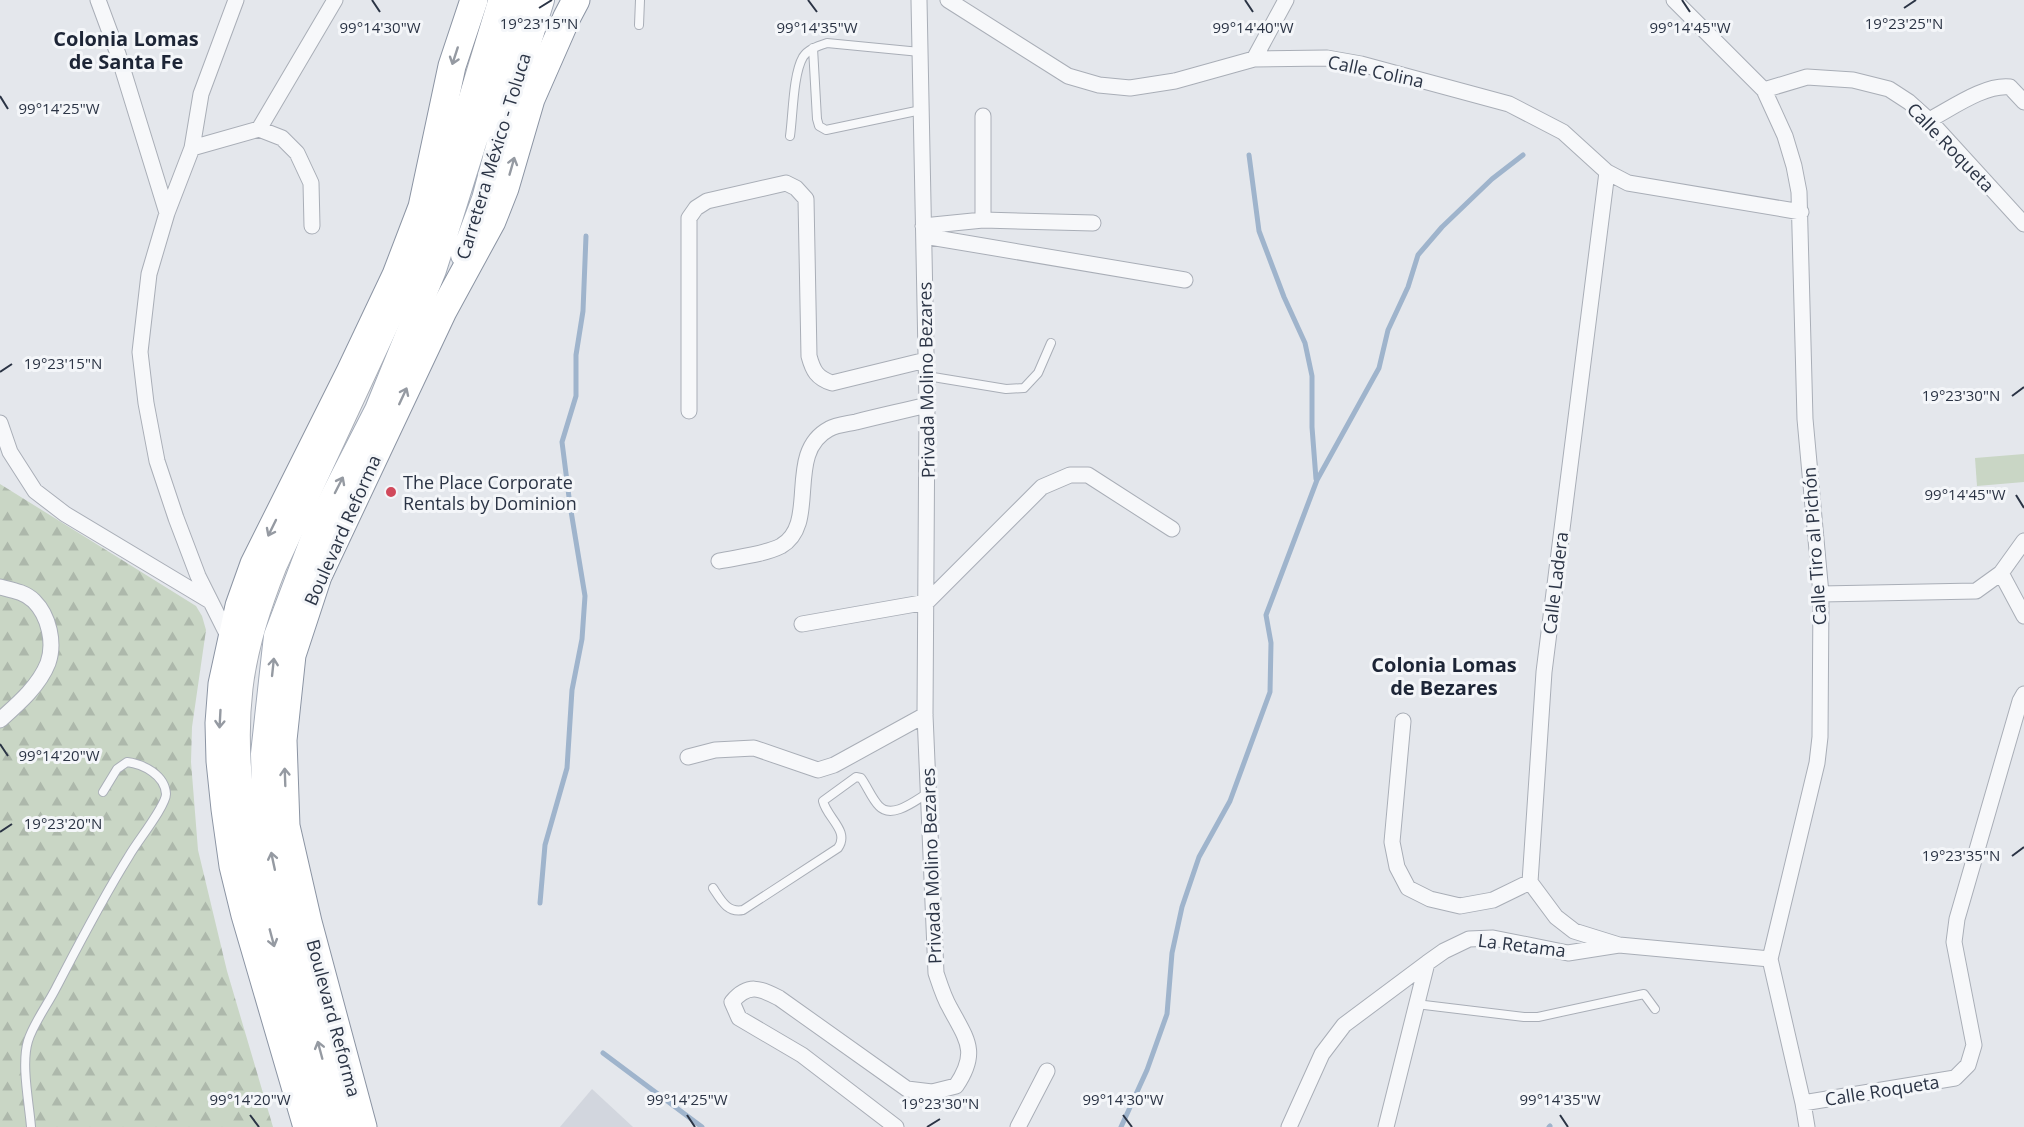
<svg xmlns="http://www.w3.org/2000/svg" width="2024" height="1127" font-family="'Open Sans',sans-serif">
	<defs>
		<pattern id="forest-firs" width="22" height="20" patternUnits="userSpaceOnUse" patternTransform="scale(1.5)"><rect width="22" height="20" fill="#c9d6c5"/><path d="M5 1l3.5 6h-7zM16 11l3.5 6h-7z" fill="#adb8ab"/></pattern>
	</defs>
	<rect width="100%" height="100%" fill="#e4e7ec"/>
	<!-- built -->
	<path fill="#d2d6de" d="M592,1089L633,1127H560Z"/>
	<!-- forest -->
	<path fill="url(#forest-firs)" d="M0,484L196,606L202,616L206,630L192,727L191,762L198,850L227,971L273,1127H0Z"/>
	<!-- pitch -->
	<path fill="#c9d6c5" d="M2024,454V482L1977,486L1975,458Z"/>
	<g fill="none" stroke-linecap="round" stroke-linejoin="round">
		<!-- stream -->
		<path stroke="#9fb4cc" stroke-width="5" d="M1249,155L1259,231L1284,297L1305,343L1312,376V427L1316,479
			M540,903L545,845L567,768L572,690L582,639L585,596L570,505L562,442L576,396V355L583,311L586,236
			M603,1053L702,1127
			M1121,1127L1147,1070L1167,1014L1172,953L1182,907L1199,857L1230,801L1270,692L1271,643L1266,615L1317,480L1379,368L1388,330L1408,287L1418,255L1442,227L1492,179L1523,155
			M1549,1127L1550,1126"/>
		<defs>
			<path id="lane" d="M639,25L640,0
				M813,48L817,119L819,126L826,130L921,110
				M790,136C793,115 793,74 803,57C808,49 818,46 827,43L920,52
				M927,376L1006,389L1024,388L1038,373L1051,343
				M713,888C721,900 727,913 743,910L838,848C850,831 827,818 823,801L856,777L861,778C867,786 872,799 879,806C892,820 916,800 928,793
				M1416,1004L1524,1017H1538L1644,994L1655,1009
				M31,1127C29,1102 21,1064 28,1041C33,1024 48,1004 56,988C79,944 102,899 129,856C136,843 166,806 166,794C165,775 143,764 127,762L117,769L103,792"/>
			<path id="street" d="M98,0L118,54L167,213
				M948,0L1068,76L1099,85L1130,88L1175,81L1254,59L1327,58L1361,64L1509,104L1563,132L1607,172L1628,183L1801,212
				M1674,0L1764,90L1785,136L1794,166L1799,192L1805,419L1821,594L1820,737L1817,763L1770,959L1803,1103L1807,1127
				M1254,59L1286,0
				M1764,90L1807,77L1853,80L1889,89L1909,102L1929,120L2024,224
				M983,116V220
				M1929,120C1952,108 1985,84 2010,87L2024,102
				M259,129L282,138L297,153L311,183L312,226
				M192,148L259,129L335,0
				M1607,172L1544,672L1530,882L1556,917L1574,931L1619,945
				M923,226L983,220L1093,223
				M924,236L1185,280
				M689,411V218L696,208L707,201L786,183L796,188L806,199L809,356C813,371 817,378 832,383L926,360
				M0,423L10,452L35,491L65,514L210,601
				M719,561C738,557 763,555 781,546C820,524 784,453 829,429C836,425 847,424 856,422C879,416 903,411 927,405
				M2001,573L2024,616
				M0,587C12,590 25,592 34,601C49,616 55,643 48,663C39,686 18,704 0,720
				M1821,594L1976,591L2001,573L2024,541
				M802,624L927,602L1042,487L1070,475H1088L1172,529
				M230,640L198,576L176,518L157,461L146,403L140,352L149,274L167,213L192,148L201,94L236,0
				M1403,721L1392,842L1397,867L1408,888L1430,899L1460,906L1493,900L1530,882
				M688,757L715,750L754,748L818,770L834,765L925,715
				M1803,1103L1955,1078L1968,1065L1974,1045L1954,942L1957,919L2020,701L2024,694
				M896,1127L802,1055L739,1018L732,1002C748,983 760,988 779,998L907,1089L932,1092L956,1086C979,1052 967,1040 950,1008C944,998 940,985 936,973L925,715L927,405L919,0
				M1018,1127L1047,1071
				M1289,1127L1322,1054L1344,1025L1427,963L1444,951L1469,939L1493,938L1568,953L1619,945L1770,959
				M1386,1127L1427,963"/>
			<path id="secondary" d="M325,1127C309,1072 293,1016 278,961C255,873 231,780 242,688C247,645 260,606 276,566L435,223L448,187L461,126L499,0"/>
			<path id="primary" d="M463,255L484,199L508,110L542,0
				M340,1127L285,921L265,822L263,754L276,636L318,525L377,410L434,270L519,0"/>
			<path id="highway" d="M307,1127L245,915L233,866L225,809L220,761L219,723L222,684L239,606L254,564L350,372L396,275L422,207L452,66L474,0
				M363,1127L308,922L286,826L283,740L292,655L318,576L443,311L492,221L505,188L531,99L567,17L576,0"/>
		</defs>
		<!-- lane casing -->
		<use href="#lane" stroke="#a9aeb7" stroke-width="10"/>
		<!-- street casing -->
		<use href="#street" stroke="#a9aeb7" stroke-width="17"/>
		<!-- secondary casing -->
		<use href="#secondary" stroke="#a9aeb7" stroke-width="23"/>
		<!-- primary casing -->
		<use href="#primary" stroke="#a3abb8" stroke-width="26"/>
		<!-- highway casing -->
		<use href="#highway" stroke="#8b94a3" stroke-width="29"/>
		<!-- lane -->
		<use href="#lane" stroke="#f7f8fa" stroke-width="8"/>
		<!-- street -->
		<use href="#street" stroke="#f7f8fa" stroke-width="15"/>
		<!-- secondary -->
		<use href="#secondary" stroke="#fff" stroke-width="21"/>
		<!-- primary -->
		<use href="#primary" stroke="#fff" stroke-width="24"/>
		<!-- highway -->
		<use href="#highway" stroke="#fff" stroke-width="27"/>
	</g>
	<!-- one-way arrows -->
	<defs><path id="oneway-shaft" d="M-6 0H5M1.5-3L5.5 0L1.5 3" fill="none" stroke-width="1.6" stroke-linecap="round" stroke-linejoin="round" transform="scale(1.5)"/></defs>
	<g stroke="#959aa2">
		<use href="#oneway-shaft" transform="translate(455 56) rotate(108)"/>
		<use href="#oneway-shaft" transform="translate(512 166) rotate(-74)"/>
		<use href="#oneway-shaft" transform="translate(403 396) rotate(-65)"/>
		<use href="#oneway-shaft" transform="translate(339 485) rotate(-63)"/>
		<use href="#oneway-shaft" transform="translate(272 528) rotate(116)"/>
		<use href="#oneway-shaft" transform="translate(273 667) rotate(-84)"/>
		<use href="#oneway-shaft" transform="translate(220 719) rotate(93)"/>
		<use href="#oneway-shaft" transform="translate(285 777) rotate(-92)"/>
		<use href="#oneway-shaft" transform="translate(273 861) rotate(-102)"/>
		<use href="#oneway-shaft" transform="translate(272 938) rotate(75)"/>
		<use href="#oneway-shaft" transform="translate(320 1050) rotate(-105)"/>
	</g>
	<!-- ticks -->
	<path fill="none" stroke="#2b3445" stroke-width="2" d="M372,0L380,12M808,0L817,12M1245,0L1253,12M1682,0L1690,12M539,8L552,0M1904,8L1916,0M0,96L8,109M0,372L12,364M2012,396L2024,387M2016,495L2024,508M0,744L8,756M0,832L12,824M2012,856L2024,847M250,1115L259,1127M687,1115L695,1127M1123,1115L1132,1127M1560,1115L1568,1127M927,1127L940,1119"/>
	<!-- markers -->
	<circle fill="#d1495b" stroke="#f4f6f9" stroke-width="2" cx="391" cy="492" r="6"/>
	<g text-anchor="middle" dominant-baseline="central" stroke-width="6" stroke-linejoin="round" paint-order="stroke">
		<!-- street labels -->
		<g font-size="18" fill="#2b3445" stroke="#f4f6f9">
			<text transform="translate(1376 71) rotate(12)">Calle Colina</text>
			<text transform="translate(1951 147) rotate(46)">Calle Roqueta</text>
			<text transform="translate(493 156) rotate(-73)">Carretera México - Toluca</text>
			<text transform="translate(926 380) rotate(-91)">Privada Molino Bezares</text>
			<text transform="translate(342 530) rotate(-66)">Boulevard Reforma</text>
			<text transform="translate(1814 546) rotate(-94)">Calle Tiro al Pichón</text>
			<text transform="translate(1555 583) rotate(-83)">Calle Ladera</text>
			<text transform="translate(931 866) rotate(-92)">Privada Molino Bezares</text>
			<text transform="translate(1522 945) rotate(7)">La Retama</text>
			<text transform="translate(334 1018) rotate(75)">Boulevard Reforma</text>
			<text transform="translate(1882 1090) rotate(-9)">Calle Roqueta</text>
		</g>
		<!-- poi labels -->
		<g font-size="18" fill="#2b3445" stroke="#f4f6f9" text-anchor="start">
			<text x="403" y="482">The Place Corporate<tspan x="403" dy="21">Rentals by Dominion</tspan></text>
		</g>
		<!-- neighbourhood labels -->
		<g font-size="20" font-weight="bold" fill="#1d2536" stroke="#f4f6f9">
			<text x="126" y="38">Colonia Lomas<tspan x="126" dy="23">de Santa Fe</tspan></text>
			<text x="1444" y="664">Colonia Lomas<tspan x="1444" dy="23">de Bezares</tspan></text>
		</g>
	</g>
	<g font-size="15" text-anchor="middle" fill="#2b3445" stroke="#f4f6f9" stroke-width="6" stroke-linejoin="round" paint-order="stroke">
		<text x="539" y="29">19°23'15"N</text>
		<text x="1904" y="29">19°23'25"N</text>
		<text x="380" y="33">99°14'30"W</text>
		<text x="817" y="33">99°14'35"W</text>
		<text x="1253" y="33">99°14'40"W</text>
		<text x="1690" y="33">99°14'45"W</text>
		<text x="59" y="114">99°14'25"W</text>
		<text x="63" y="369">19°23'15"N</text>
		<text x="1961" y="401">19°23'30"N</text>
		<text x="1965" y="500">99°14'45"W</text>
		<text x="59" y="761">99°14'20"W</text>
		<text x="63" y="829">19°23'20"N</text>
		<text x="1961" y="861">19°23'35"N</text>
		<text x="250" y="1105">99°14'20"W</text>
		<text x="687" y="1105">99°14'25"W</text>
		<text x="1123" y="1105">99°14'30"W</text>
		<text x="1560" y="1105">99°14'35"W</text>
		<text x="940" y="1109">19°23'30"N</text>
	</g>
</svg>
